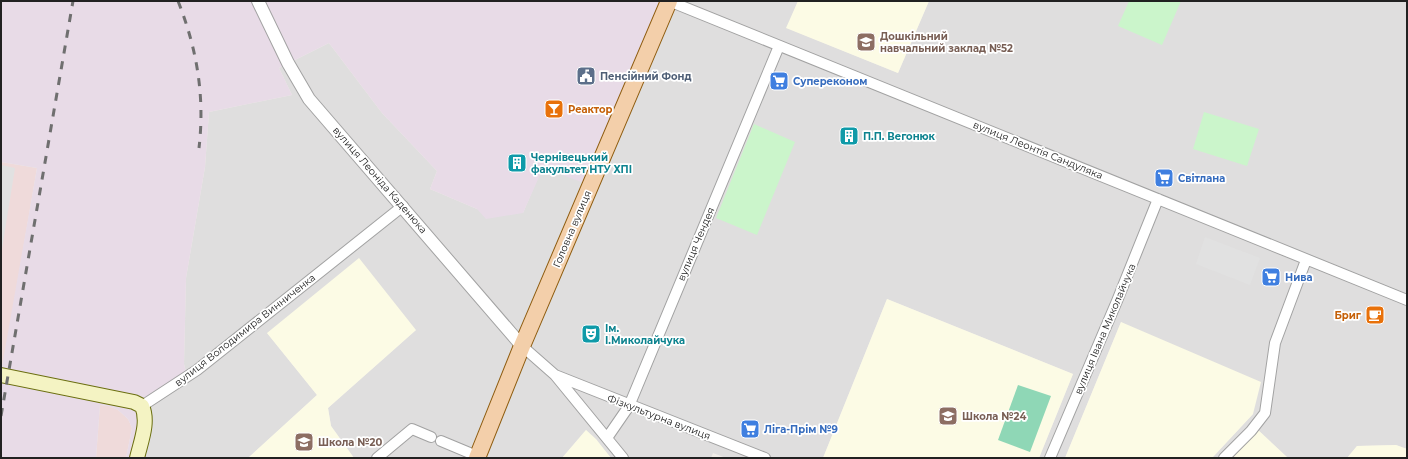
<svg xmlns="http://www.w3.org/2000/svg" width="1408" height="459" font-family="Montserrat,sans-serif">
	<rect width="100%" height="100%" fill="#f0ede8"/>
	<!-- residential -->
	<path fill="#dfdede" d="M667,1H798L787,28L898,73L929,1H1407V449L1396,445L1357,446L1347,458H1288L1258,430L1233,458H1212L1253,414L1121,322L1065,458H1039L1073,374L887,299L823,458H726L713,453L711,458H611L586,430L562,458H354L331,426L328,408L416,330L267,333L317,395L248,458H136L142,407L187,376L184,364L186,278L205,167L209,112L292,95L279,68L329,43L382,113L437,171L430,189L477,209L523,213L542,168Z"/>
	<!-- commercial -->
	<path fill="#efdada" d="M1,162L37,168L2,372H1Z
		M100,405L109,406L118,410L128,419L132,428L126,458H96Z"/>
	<!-- industrial -->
	<path fill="#e8dbe7" d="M1,1H667L587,184L543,168L523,213L486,219L477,209L430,189L437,171L382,113L329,43L279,68L292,95L209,112L205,167L186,278L184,364L187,376L143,406L136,458H126L132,428L128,419L118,410L109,406L100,405L96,458H1V372L37,168L1,162Z"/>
	<!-- education -->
	<path fill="#fcfbe5" d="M798,1H929L898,73L786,28Z
		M359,258L416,330L328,408L331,426L354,458H248L317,395L267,333Z
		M887,299L1073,374L1039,458H823Z
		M1121,322L1261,382L1253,414L1212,458H1065Z
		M586,430L596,439L611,458H562Z
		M1258,430L1288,458H1233Z
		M1396,445L1407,449V458H1347L1357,446Z"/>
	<!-- park -->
	<path fill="#cbf5cb" d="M1129,1H1181L1162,45L1118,26Z
		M1204,112L1259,129L1247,166L1193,149Z
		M754,124L795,142L757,235L716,218Z"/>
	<!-- pitch -->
	<path fill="#8fd7b6" d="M1018,385L1051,396L1030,452L998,440Z"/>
	<!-- parking -->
	<path fill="#e1e1e1" d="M1,165L15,168L1,255Z
		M1205,237L1260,258L1250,285L1196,264Z"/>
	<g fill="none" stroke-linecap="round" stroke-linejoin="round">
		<defs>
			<path id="minor" d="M669,1L1407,300
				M522,346L555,375L623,458
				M555,375L765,458
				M142,406L197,370L403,206
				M607,438L629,406L779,46
				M441,441L477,456
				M377,458L412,429L431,437
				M1050,458L1117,301L1158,199
				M1224,458L1251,431L1265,413L1275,343L1306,260"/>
			<path id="tertiary" d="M258,1L288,63L309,99L522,346"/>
			<path id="secondary" d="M1,375L134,402L142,406C149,422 141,441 137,458"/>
			<path id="primary" d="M477,458L522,346L669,1"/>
		</defs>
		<!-- minor casing -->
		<use href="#minor" stroke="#a2a2a2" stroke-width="12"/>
		<!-- tertiary casing -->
		<use href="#tertiary" stroke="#a2a2a2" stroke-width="14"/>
		<!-- secondary casing -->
		<use href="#secondary" stroke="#6b6f10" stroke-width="16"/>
		<!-- primary casing -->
		<use href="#primary" stroke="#8e5c0f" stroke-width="18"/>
		<!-- minor -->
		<use href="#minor" stroke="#fff" stroke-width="10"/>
		<!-- tertiary -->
		<use href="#tertiary" stroke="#fff" stroke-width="12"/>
		<!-- secondary -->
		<use href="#secondary" stroke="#f4f3c3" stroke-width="14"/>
		<!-- primary -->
		<use href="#primary" stroke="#f3cfaa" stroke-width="16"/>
		<!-- rail -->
		<path stroke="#6f6f6f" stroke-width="3" stroke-dasharray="8 8" stroke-linecap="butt" d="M178,1C197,49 205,96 199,148
			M1,416L73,1"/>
	</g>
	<!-- icons -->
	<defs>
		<symbol id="school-square" viewBox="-11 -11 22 22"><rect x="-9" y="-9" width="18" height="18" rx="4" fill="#8d6e63" stroke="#fff"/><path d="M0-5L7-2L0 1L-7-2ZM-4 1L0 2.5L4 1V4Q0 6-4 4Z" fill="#fff"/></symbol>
		<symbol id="civic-square" viewBox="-11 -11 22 22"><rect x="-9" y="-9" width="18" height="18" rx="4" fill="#5c6f8a" stroke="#fff"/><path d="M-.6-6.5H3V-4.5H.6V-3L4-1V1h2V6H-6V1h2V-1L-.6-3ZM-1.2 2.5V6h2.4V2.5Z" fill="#fff"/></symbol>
		<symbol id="supermarket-square" viewBox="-11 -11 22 22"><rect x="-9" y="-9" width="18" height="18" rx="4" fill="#3f7fe0" stroke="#fff"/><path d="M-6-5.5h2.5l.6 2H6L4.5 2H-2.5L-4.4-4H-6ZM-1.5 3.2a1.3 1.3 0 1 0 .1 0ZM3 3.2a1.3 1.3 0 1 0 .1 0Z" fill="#fff"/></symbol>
		<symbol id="bar-square" viewBox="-11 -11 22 22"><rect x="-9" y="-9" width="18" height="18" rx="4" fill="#e8710a" stroke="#fff"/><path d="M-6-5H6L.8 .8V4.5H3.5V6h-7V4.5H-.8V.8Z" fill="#fff"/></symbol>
		<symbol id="building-square" viewBox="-11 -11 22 22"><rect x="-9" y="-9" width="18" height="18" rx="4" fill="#0f9aa8" stroke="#fff"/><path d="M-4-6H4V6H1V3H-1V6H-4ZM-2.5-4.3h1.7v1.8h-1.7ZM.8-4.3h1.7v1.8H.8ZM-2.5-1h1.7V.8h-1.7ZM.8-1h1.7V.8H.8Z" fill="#fff"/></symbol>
		<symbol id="cafe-square" viewBox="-11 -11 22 22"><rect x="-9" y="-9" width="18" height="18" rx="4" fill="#e8710a" stroke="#fff"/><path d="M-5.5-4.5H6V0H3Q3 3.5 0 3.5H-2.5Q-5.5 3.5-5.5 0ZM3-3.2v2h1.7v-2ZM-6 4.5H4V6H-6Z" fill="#fff"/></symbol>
		<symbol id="theatre-square" viewBox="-11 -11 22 22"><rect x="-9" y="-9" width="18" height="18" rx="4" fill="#0f9aa8" stroke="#fff"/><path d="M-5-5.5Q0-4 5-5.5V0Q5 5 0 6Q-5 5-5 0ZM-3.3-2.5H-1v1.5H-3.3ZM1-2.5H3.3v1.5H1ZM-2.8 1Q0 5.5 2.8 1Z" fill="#fff"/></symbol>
	</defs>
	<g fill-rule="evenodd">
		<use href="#school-square" x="855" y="31" width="22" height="22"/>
		<use href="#civic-square" x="575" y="65" width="22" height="22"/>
		<use href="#supermarket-square" x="768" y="70" width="22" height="22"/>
		<use href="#bar-square" x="543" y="98" width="22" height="22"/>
		<use href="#building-square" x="838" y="125" width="22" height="22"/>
		<use href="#building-square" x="506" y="152" width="22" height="22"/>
		<use href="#supermarket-square" x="1153" y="167" width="22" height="22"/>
		<use href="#supermarket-square" x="1260" y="266" width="22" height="22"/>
		<use href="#cafe-square" x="1364" y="304" width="22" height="22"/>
		<use href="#theatre-square" x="580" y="323" width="22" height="22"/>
		<use href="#school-square" x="937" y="405" width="22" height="22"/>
		<use href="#supermarket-square" x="739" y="418" width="22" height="22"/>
		<use href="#school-square" x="293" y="431" width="22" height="22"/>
	</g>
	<g text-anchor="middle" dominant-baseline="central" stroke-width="3.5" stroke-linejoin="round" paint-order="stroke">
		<!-- education labels -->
		<g font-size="10" font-weight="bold" fill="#785e54" stroke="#fff" text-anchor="start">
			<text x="880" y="36">Дошкільний<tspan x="880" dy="12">навчальний заклад №52</tspan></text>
			<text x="962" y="416">Школа №24</text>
			<text x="318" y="442">Школа №20</text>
		</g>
		<!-- service labels -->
		<g font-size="10" font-weight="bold" fill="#4e5e75" stroke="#fff" text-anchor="start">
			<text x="600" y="76">Пенсійний Фонд</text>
		</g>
		<!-- shop labels -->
		<g font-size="10" font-weight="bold" fill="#366cbe" stroke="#fff" text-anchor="start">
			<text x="793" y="81">Супереконом</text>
			<text x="1178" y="178">Світлана</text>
			<text x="1285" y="277">Нива</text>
			<text x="764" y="429">Ліга-Прім №9</text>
		</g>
		<!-- food labels -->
		<g font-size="10" font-weight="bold" fill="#c56008" stroke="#fff" text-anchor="start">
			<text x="568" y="109">Реактор</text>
			<text x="1361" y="315" text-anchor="end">Бриг</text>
		</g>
		<!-- culture labels -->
		<g font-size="10" font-weight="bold" fill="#0d838f" stroke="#fff" text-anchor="start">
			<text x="863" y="136">П.П. Вегонюк</text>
			<text x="531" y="157">Чернівецький<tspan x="531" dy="12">факультет НТУ ХПІ</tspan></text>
			<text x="605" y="328">Ім.<tspan x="605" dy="12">І.Миколайчука</tspan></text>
		</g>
		<!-- street labels -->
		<g font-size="10" fill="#212121" stroke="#fff">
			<text transform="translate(1038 150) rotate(22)">вулиця Леонтія Сандуляка</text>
			<text transform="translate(380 180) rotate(49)">вулиця Леоніда Каденюка</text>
			<text transform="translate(572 229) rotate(-67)">Головна вулиця</text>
			<text transform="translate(696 244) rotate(-67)">вулиця Чендея</text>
			<text transform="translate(1105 329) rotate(-67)">вулиця Івана Миколайчука</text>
			<text transform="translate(245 330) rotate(-38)">вулиця Володимира Винниченка</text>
			<text transform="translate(659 417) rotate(21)">Фізкультурна вулиця</text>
		</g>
	</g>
	<!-- border -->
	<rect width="1408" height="459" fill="none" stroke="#212121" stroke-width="4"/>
</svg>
